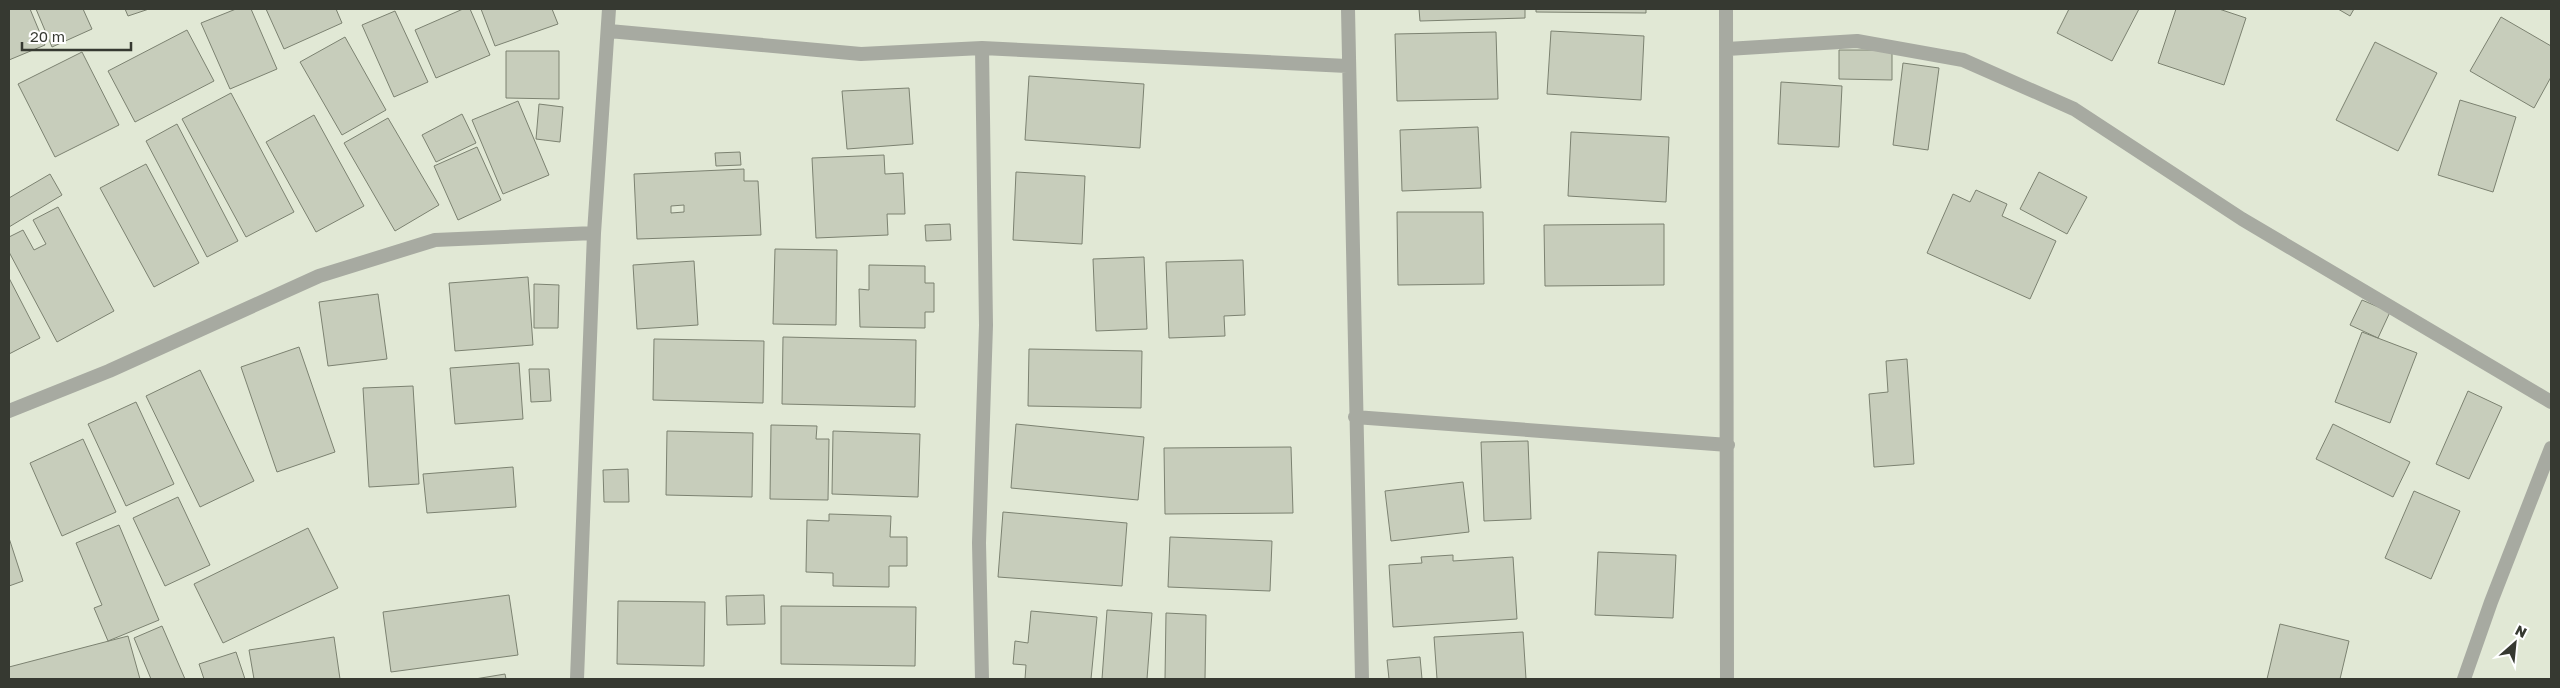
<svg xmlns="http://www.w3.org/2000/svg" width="2560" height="688" font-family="'Golos Text',sans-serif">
	<rect width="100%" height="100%" fill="#e1e8d5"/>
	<!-- building -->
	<path fill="#c7cdbb" stroke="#7c8271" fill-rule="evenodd" d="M9,9H30L45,45L9,60Z
		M36,9H83L92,29L52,47Z
		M125,9H149L128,16Z
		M236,9H251L277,69L230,89L201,23Z
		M266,9H336L342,23L284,49Z
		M463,9H470L490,55L436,78L415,30Z
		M481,9H552L558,24L495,46Z
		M1419,9H1525V18L1420,21Z
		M1536,9H1646V13L1536,12Z
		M2069,9H2139L2112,61L2057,33Z
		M2176,9H2219L2246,18L2224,85L2158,63Z
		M2338,9H2354L2350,16Z
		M395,11L428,82L394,97L362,25Z
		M2501,17L2551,46V77L2534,108L2470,71Z
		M187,30L214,81L135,122L108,71Z
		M1551,31L1644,36L1641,100L1547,94Z
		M1496,32L1498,99L1397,101L1395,34Z
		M345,37L386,110L342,135L300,62Z
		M2375,42L2437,73L2398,151L2336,120Z
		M1839,50H1892V80L1839,79Z
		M506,51H559V99L506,98Z
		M82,52L119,125L55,157L18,84Z
		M1903,63L1939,68L1928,150L1893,145Z
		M1029,76L1144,84L1140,148L1025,140Z
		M1781,82L1842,86L1839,147L1778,144Z
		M909,88L913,144L847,149L842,91Z
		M231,93L294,212L246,237L182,119Z
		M2460,100L2516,117L2493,192L2438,175Z
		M518,101L549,175L503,194L472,120Z
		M539,104L563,107L560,142L536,139Z
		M462,114L476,143L436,162L422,135Z
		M314,115L364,206L316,232L266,142Z
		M388,118L439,205L395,231L344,143Z
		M177,124L238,241L207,257L146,141Z
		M1478,127L1481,188L1402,191L1400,130Z
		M1571,132L1669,137L1666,202L1568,196Z
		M477,147L501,200L458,220L434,166Z
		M740,152L741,165L716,166L715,153Z
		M884,155L885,174L903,173L905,214H887L888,235L816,238L812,158Z
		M146,164L199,263L154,287L100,188Z
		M744,169V181H758L761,235L637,239L634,174ZM684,205V212L671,213V206Z
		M1016,172L1085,176L1082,244L1013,240Z
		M2039,172L2087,197L2067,234L2020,209Z
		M50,174L62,195L9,227V198Z
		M1976,190L2007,204L2002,216L2056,241L2030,299L1927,253L1953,194L1970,202Z
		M58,207L114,311L57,342L9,252V237L23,230L34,250L46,244L33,220Z
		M1397,212H1483L1484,284L1398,285Z
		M950,224L951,240L926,241L925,225Z
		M1664,224V285L1545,286L1544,225Z
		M775,249L837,250L836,325L773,324Z
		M1144,257L1147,329L1096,331L1093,259Z
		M1243,260L1245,315L1224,316L1225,336L1169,338L1166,262Z
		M694,261L698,325L637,329L633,265Z
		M869,265L925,266V283H934V312H925V328L860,327L859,289L869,290Z
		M528,277L533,345L455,351L449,283Z
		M9,278L40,338L9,354Z
		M534,284L559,285L558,328H534Z
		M378,294L387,359L328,366L319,302Z
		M2362,300L2390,312L2378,338L2350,325Z
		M2362,332L2417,353L2390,423L2335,402Z
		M783,337L916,340L915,407L782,404Z
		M654,339L764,341L763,403L653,400Z
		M299,347L335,452L277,472L241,367Z
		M1029,349L1142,351L1141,408L1028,406Z
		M1907,359L1914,464L1874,467L1869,394L1888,392L1886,361Z
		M519,363L523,419L455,424L450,368Z
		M529,369H549L551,401L531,402Z
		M200,370L254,481L200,507L146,396Z
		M413,386L419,484L369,487L363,388Z
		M2468,391L2502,407L2469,479L2436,464Z
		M136,402L174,484L126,506L88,424Z
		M1016,424L1144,437L1138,500L1011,488Z
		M2333,424L2410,462L2393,497L2316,459Z
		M771,425L817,426L816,439H829L828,500L770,499Z
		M667,431L753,433L752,497L666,495Z
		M833,431L920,434L918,497L832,494Z
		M83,439L116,512L62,536L30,463Z
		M1528,441L1531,519L1484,521L1481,442Z
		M1291,447L1293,513L1165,514L1164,448Z
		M513,467L516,507L427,513L423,474Z
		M628,469L629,502H604L603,470Z
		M1463,482L1469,532L1391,541L1385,491Z
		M2414,491L2460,511L2431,579L2385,558Z
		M178,497L210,565L165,586L133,518Z
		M1003,512L1127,523L1122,586L998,577Z
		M829,514L891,516L890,537H907V566H889V587L833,586V573L806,572L807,520L829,521Z
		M119,525L159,620L108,641L94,608L102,605L76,543Z
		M308,528L338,588L223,643L194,584Z
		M1170,537L1272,541L1270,591L1168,587Z
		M9,538L23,581L9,586Z
		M1598,552L1676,555L1673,618L1595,615Z
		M1453,555V561L1513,557L1517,619L1393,627L1389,565L1422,563L1421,557Z
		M509,595L518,655L391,672L383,612Z
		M764,595L765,624L727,625L726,596Z
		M618,601L705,602L704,666L617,664Z
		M781,606L916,607L915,666L781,664Z
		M1107,610L1152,613L1147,679H1102Z
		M1031,611L1097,617L1091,679H1025L1026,665L1013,664L1015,641L1028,643Z
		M1166,613L1206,615L1205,679H1165Z
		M2280,624L2349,641L2340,679H2267Z
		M162,626L185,679H151L134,638Z
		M1523,632L1526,679H1437L1434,637Z
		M128,636L140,679H9V667Z
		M334,637L340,679H254L249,650Z
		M236,652L245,679H204L199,664Z
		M1420,657L1422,679H1389L1387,660Z
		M505,674L506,679H475Z"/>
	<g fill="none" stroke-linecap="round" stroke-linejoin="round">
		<!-- minor -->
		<path stroke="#a7aaa1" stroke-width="14" d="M1348,9L1362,679
			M1726,9L1727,679
			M609,31L861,54L982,48L1347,66
			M982,48L986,325L979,543L982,679
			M1727,49L1857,41L1963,60L2074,109L2242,219L2551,402
			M9,411L109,371L319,276L435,240L594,233
			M1355,417L1728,445
			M577,679L594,233L609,9
			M2464,679L2491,602L2551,448"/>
	</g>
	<!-- border -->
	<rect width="2560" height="688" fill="none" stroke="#363931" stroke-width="20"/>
	<!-- north arrow -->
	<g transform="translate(2515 643) rotate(27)" stroke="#ffffff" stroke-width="4" paint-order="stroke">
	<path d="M0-4L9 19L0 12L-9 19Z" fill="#363931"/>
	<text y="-8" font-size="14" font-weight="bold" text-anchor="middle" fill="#363931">N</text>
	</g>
	<!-- scale -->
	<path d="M22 42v8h109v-8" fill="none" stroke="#363931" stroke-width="2.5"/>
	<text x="30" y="42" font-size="15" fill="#363931" stroke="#ffffff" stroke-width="4" paint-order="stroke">20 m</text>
</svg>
